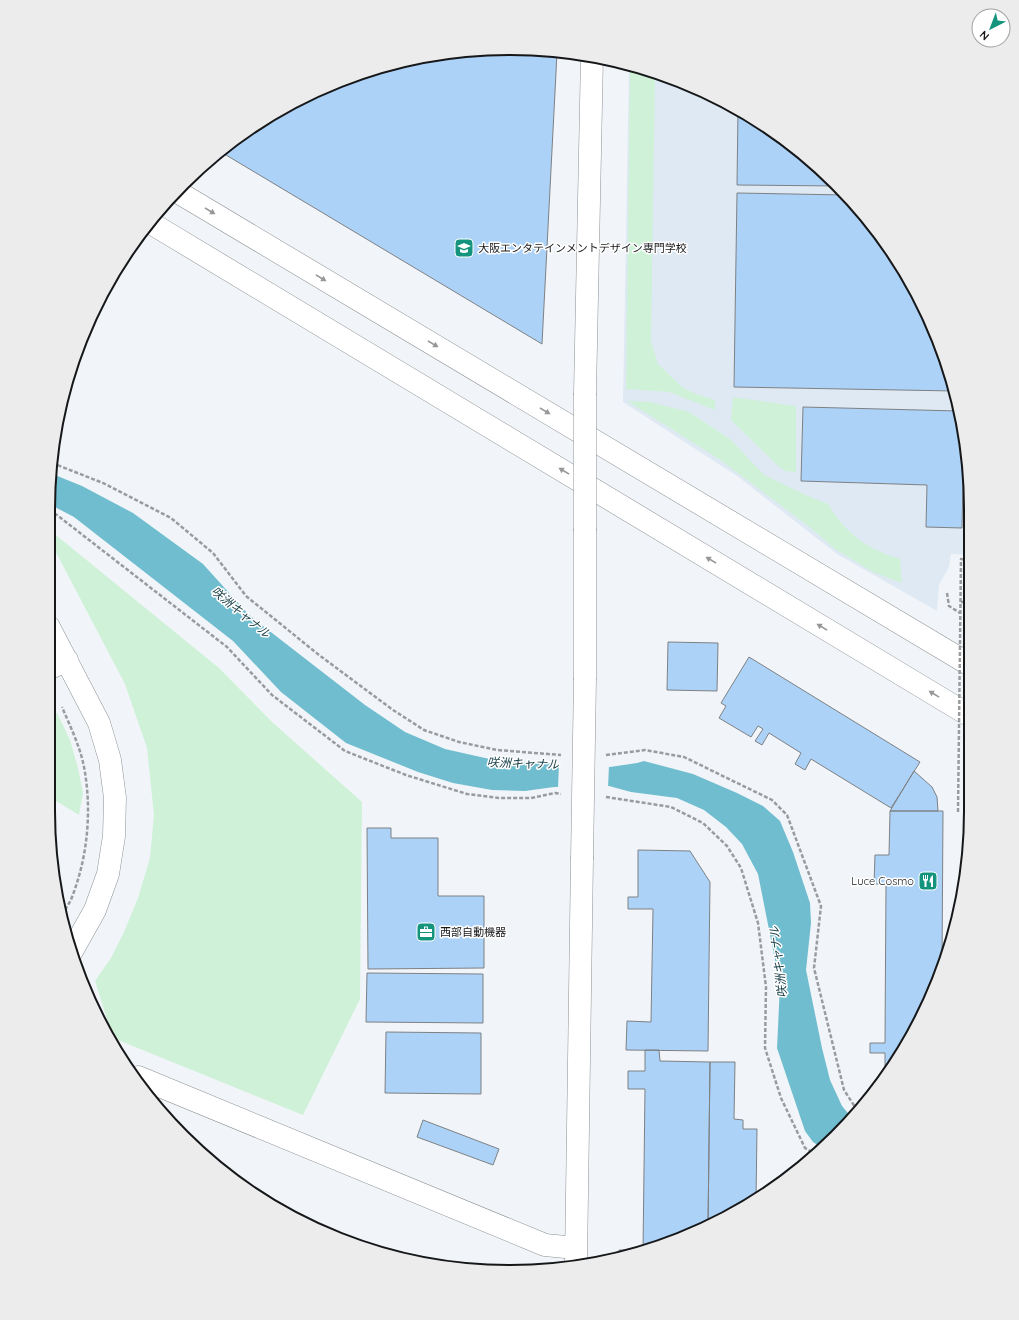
<svg xmlns="http://www.w3.org/2000/svg" width="1019" height="1320" font-family="Quicksand,'Noto Sans JP',sans-serif">
	<rect width="100%" height="100%" fill="#f1f5f9"/>
	<!-- built -->
	<path fill="#dfe9f3" d="M629,66L686,83L766,126L836,183L893,253L946,361L967,449V555L951,554L949,567L939,585L937,611L837,554L737,476L623,402Z"/>
	<!-- green -->
	<path fill="#cef1d7" d="M630,66L655,74L651,341L658,364L683,388L696,394L715,400V410L669,392L626,389Z
		M733,397L796,406V472L785,471L776,464L731,420Z
		M627,401L649,402L689,412L730,439L764,475L810,497L828,504C839,523 858,543 879,551C885,554 893,557 900,559L902,583L873,572L835,549L812,529L719,459Z
		M57,536L219,668L272,722L362,802L360,999L303,1115L113,1038L95,981L111,958L124,932L138,898L150,858L154,815L147,748L125,684L49,539V537Z
		M48,713L50,716L57,713L70,740L78,768L83,793L79,815L48,796Z"/>
	<!-- water -->
	<path fill="#6fbdcf" d="M50,473L82,486L133,513L203,564L249,615L365,705L405,732L445,749L494,760L610,767L637,763L644,761L693,774L737,793L763,806L780,821L793,852L810,903L811,923L806,970L822,1048L830,1080L842,1106L852,1118L836,1137L822,1148L813,1142L805,1131L777,1048L780,985L758,874L742,844L726,827L704,810L677,798L631,792L609,786L554,787L525,791L492,790L453,783L418,772L346,743L281,692L233,641L74,517L49,504Z"/>
	<!-- pier -->
	<path fill="#f1f5f9" d="M559,763L609,765L608,788L558,789Z"/>
	<!-- building -->
	<path fill="#add2f7" stroke="#7d8184" d="M510,48L557,53L542,344L221,152L232,143L333,83L420,57Z
		M738,111L766,126L838,186L737,185Z
		M737,193L846,195L893,253L946,361L954,391L734,387Z
		M803,407L958,411L964,438L962,528L926,527L927,485L801,481Z
		M668,642L718,643L717,691L667,690Z
		M749,657L920,762L891,808L811,759L805,770L795,764L801,753L769,733L762,745L755,741L763,729L758,726L751,737L719,718L726,706L721,703Z
		M914,771L932,787L937,797L938,811H890Z
		M890,811H943L942,964L936,987L893,1067L885,1077V1053H870V1043H885L886,884H874L875,855H889Z
		M367,828H391V838H438V896H484V968L368,969Z
		M638,850L690,851L710,882L708,1051L626,1050L627,1021L651,1022L653,909H628V897H638Z
		M367,973L483,974V1023L366,1022Z
		M386,1032L481,1033V1094L385,1093Z
		M645,1050H659L660,1061L710,1062L708,1227L629,1256L619,1258V1250H643L645,1089H628V1071H645Z
		M710,1062H735L734,1119L743,1120V1129H757L756,1200L708,1227Z
		M423,1120L499,1149L493,1165L417,1137Z"/>
	<g fill="none" stroke-linecap="round" stroke-linejoin="round">
		<defs>
			<path id="minor" d="M176,191L967,663
				M149,222L967,714
				M585,393L592,56
				M585,531V678
				M49,627L99,723L110,760L115,798L114,836L108,874L95,910L72,951
				M48,669L67,660
				M138,1077L545,1245L576,1248
				M576,1262L582,859"/>
		</defs>
		<!-- minor casing -->
		<use href="#minor" stroke="#8d9194" stroke-width="23"/>
		<!-- path -->
		<path stroke="#999c9f" stroke-width="2.5" stroke-dasharray="4 2" stroke-linecap="butt" d="M52,463L103,483L171,518L213,553L246,596L319,655L393,710L424,730L459,742L497,750L561,755
			M49,511L53,512L227,647L272,695L345,751L406,775L467,794L499,798H531L555,793L561,794
			M947,593L949,606L960,613
			M961,602H967
			M606,755L645,750L684,757L772,800L787,815L821,906L814,968L844,1090L857,1110
			M606,797L671,807L703,823L727,846L741,868L758,923L766,987L765,1048L781,1098L805,1148L815,1154
			M62,915C65,909 70,903 72,897C88,856 92,809 84,767C80,746 70,726 62,707"/>
		<!-- minor -->
		<use href="#minor" stroke="#fff" stroke-width="22"/>
		<defs>
			<path id="minor-bridge" d="M585,393V531
				M582,859L585,678"/>
		</defs>
		<!-- minor-bridge casing -->
		<use href="#minor-bridge" stroke="#8d9194" stroke-width="23" stroke-linecap="butt"/>
		<!-- path-bridge -->
		<path stroke="#999c9f" stroke-width="2.5" stroke-dasharray="4 2" stroke-linecap="butt" d="M958,812L961,559L967,560"/>
		<!-- minor-bridge -->
		<use href="#minor-bridge" stroke="#fff" stroke-width="22"/>
	</g>
	<!-- one-way arrows -->
	<defs><path id="oneway-solid" d="M-6-.8H1V-3.2L6.5 0L1 3.2V.8H-6Z"/></defs>
	<g fill="#969798">
		<use href="#oneway-solid" transform="translate(210 211) rotate(31)"/>
		<use href="#oneway-solid" transform="translate(321 278) rotate(31)"/>
		<use href="#oneway-solid" transform="translate(433 344) rotate(31)"/>
		<use href="#oneway-solid" transform="translate(545 411) rotate(31)"/>
		<use href="#oneway-solid" transform="translate(564 471) rotate(-149)"/>
		<use href="#oneway-solid" transform="translate(711 560) rotate(-149)"/>
		<use href="#oneway-solid" transform="translate(822 627) rotate(-149)"/>
		<use href="#oneway-solid" transform="translate(934 694) rotate(-149)"/>
	</g>
	<!-- icons -->
	<defs>
		<symbol id="university-square" viewBox="-11 -11 22 22"><rect x="-9" y="-9" width="18" height="18" rx="4" fill="#14947c" stroke="#fff"/><path d="M0-5L7-2L0 1L-7-2ZM-4 1L0 2.5L4 1V4Q0 6-4 4Z" fill="#fff"/></symbol>
		<symbol id="restaurant-square" viewBox="-11 -11 22 22"><rect x="-9" y="-9" width="18" height="18" rx="4" fill="#14947c" stroke="#fff"/><path d="M-5-6h1v4h1v-4h1v4h1v-4h1v5L-1.5 .5V6h-2V.5L-5-1ZM5-6V6H3V1.5H1.5Q1.5-4 5-6Z" fill="#fff"/></symbol>
		<symbol id="office-square" viewBox="-11 -11 22 22"><rect x="-9" y="-9" width="18" height="18" rx="4" fill="#14947c" stroke="#fff"/><path d="M-6-3h4V-5.5h4V-3h4V5H-6ZM-1-4.5V-3h2v-1.5ZM-6 0V1H6V0Z" fill="#fff"/></symbol>
	</defs>
	<g fill-rule="evenodd">
		<use href="#university-square" x="453" y="237" width="22" height="22"/>
		<use href="#restaurant-square" x="917" y="870" width="22" height="22"/>
		<use href="#office-square" x="415" y="921" width="22" height="22"/>
	</g>
	<g text-anchor="middle" dominant-baseline="central" stroke-width="3" stroke-linejoin="round" paint-order="stroke">
		<!-- poi labels -->
		<g font-size="11" fill="#161719" stroke="#fff" text-anchor="start">
			<text x="478" y="248">大阪エンタテインメントデザイン専門学校</text>
			<text x="914" y="881" text-anchor="end">Luce Cosmo</text>
			<text x="440" y="932">西部自動機器</text>
		</g>
		<!-- water labels -->
		<g font-size="12" font-style="italic" fill="#1b4149" stroke="#fff">
			<text transform="translate(241 612) rotate(40)">咲洲キャナル</text>
			<text transform="translate(523 763) rotate(2)">咲洲キャナル</text>
			<text transform="translate(778 962) rotate(-97)">咲洲キャナル</text>
		</g>
	</g>
	<!-- crop -->
	<path d="M0 0H1019V1320H0ZM509 55H510A454 454 0 0 1 964 509V811A454 454 0 0 1 510 1265H509A454 454 0 0 1 55 811V509A454 454 0 0 1 509 55Z" fill="#ececed" fill-rule="evenodd"/>
	<path fill="none" stroke="#161719" stroke-width="2" d="M509 55H510A454 454 0 0 1 964 509V811A454 454 0 0 1 510 1265H509A454 454 0 0 1 55 811V509A454 454 0 0 1 509 55Z"/>
	<!-- north arrow -->
	<g transform="translate(991 28) rotate(222)"><circle r="19" fill="#ffffff" stroke="#a2a2a3"/>
	<path d="M0-3L7 15L0 10L-7 15Z" fill="#14947c"/>
	<text y="-6" font-size="11" font-weight="bold" text-anchor="middle" fill="#161719">N</text>
	</g>
</svg>
